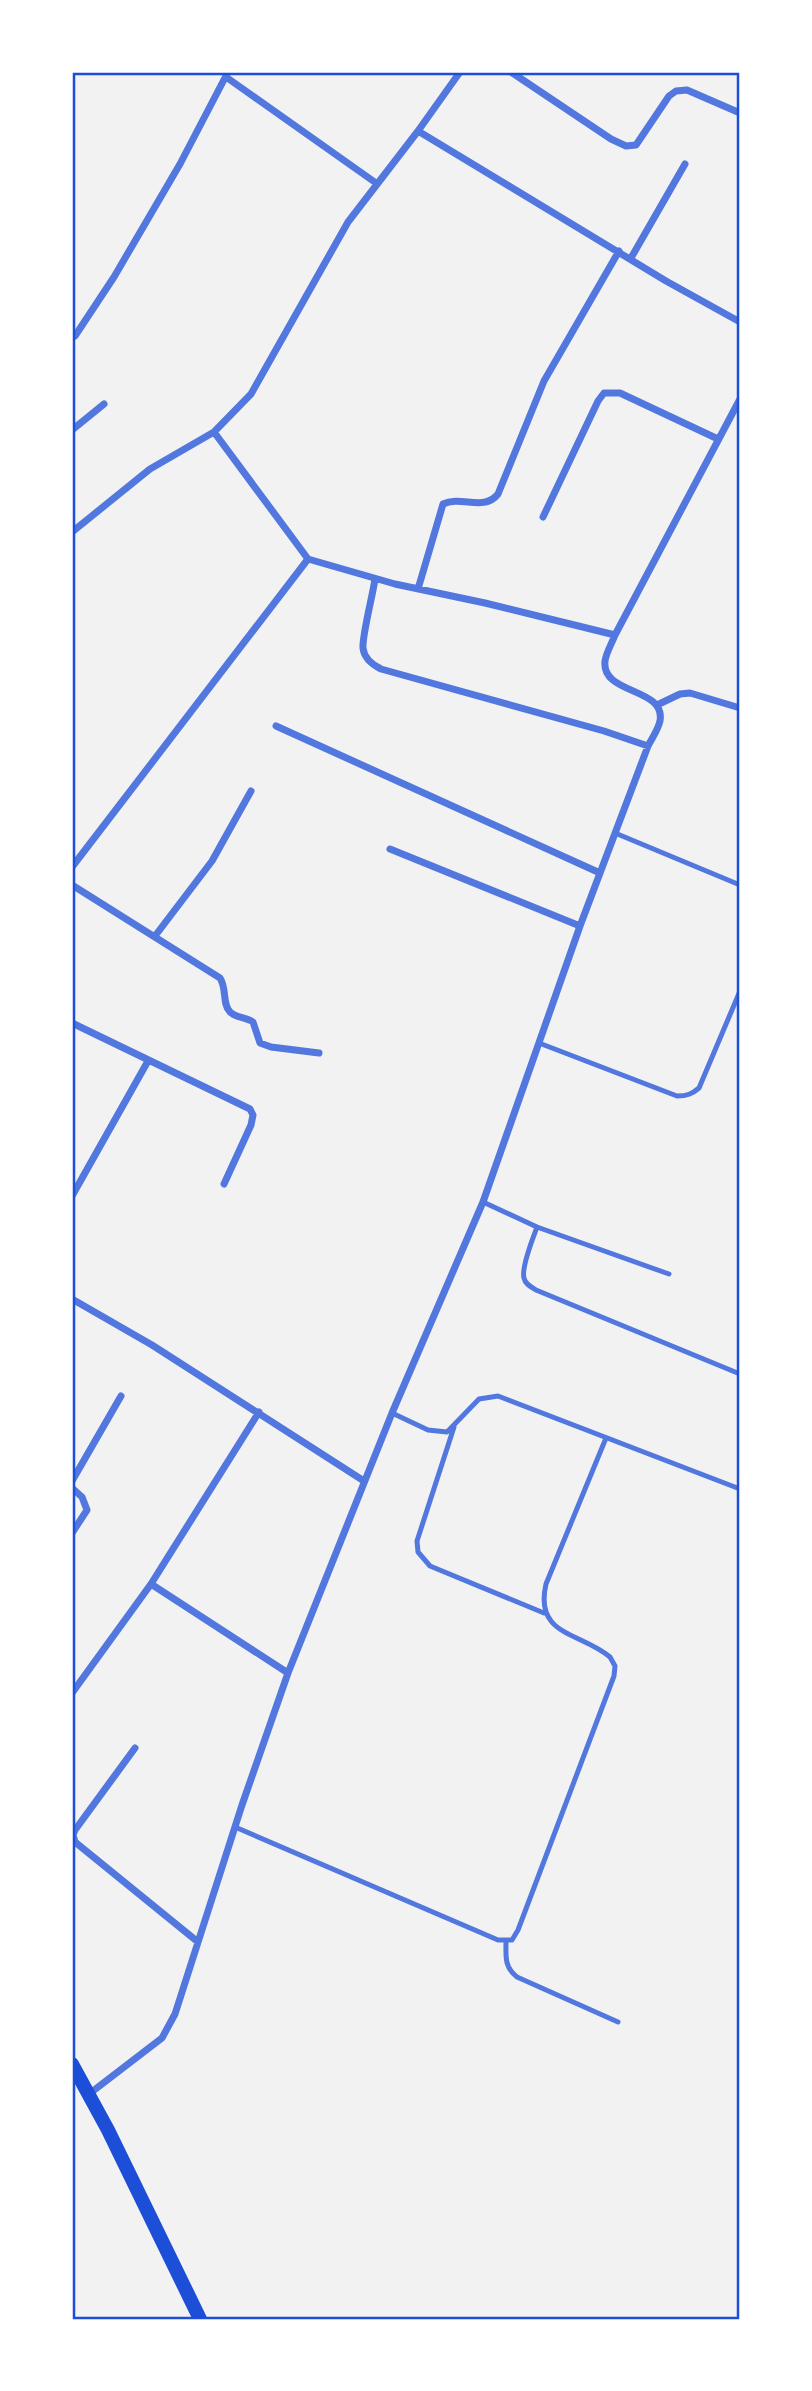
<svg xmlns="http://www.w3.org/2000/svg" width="812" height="2391" font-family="'Golos Text',sans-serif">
	<rect width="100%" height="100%" fill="#f2f2f2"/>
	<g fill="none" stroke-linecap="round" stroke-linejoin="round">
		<!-- service -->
		<path stroke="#5277de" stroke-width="5" d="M615,833L740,885
			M539,1043L677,1096C687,1096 692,1094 699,1088L740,991
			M483,1202L537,1227L669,1274
			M537,1227C533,1238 521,1267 524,1278C525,1284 531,1287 536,1290L740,1374
			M392,1413L428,1430L447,1432L479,1399L498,1396L740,1489
			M454,1427L417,1541L418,1552L430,1566L544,1613
			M235,1827L498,1940H512L518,1930L614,1676L615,1666L610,1657C580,1632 534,1636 546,1584L606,1438
			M506,1941C506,1956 504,1967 517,1977L618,2022"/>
		<!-- minor -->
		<path stroke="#5277de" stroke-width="7" d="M511,72L611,139L626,146L636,145L669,96L676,91L687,90L740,113
			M226,77L376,183
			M418,131L666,281L740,322
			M631,258L685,164
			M75,336L114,277L180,164L228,72
			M72,430L104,404
			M214,432L308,559L395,584L485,603L615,635
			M543,517L598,401L604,393H620L718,439
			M72,532L150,469L214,432L251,394L348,222L418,131L460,72
			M375,579C373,594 362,636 363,648C364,658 373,665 381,669L604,731L648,746
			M418,589L443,504C461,495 484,512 498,494L544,381L619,251
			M657,705L680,694L690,693L740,708
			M276,726L600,873
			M390,849L580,926
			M72,867L308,559
			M72,885L220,978C227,988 222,1004 230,1012C236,1018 246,1017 253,1022L260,1043L271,1047L319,1053
			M155,936L212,861L251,791
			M72,1023L250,1109L253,1115L251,1125L224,1184
			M72,1196L148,1061
			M72,1299L152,1345L364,1481
			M72,1481L121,1396
			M72,1488L82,1497L87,1510L72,1533
			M151,1584L288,1673
			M72,1693L151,1584L259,1412
			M135,1748L75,1830L73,1835L75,1842L198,1942
			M89,2094L162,2038L175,2014L242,1805L288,1673L392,1413L483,1202L580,926L648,746C652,738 658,730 660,721C666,687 601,695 605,661C606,653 612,643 615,635L740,399"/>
		<!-- secondary -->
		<path stroke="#1d4ed8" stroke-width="14" d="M72,2064L108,2130L200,2319"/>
	</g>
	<!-- border -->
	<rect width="812" height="2391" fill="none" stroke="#ffffff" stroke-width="147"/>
	<rect x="74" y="74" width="664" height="2244" fill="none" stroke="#1d4ed8" stroke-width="2.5"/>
</svg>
